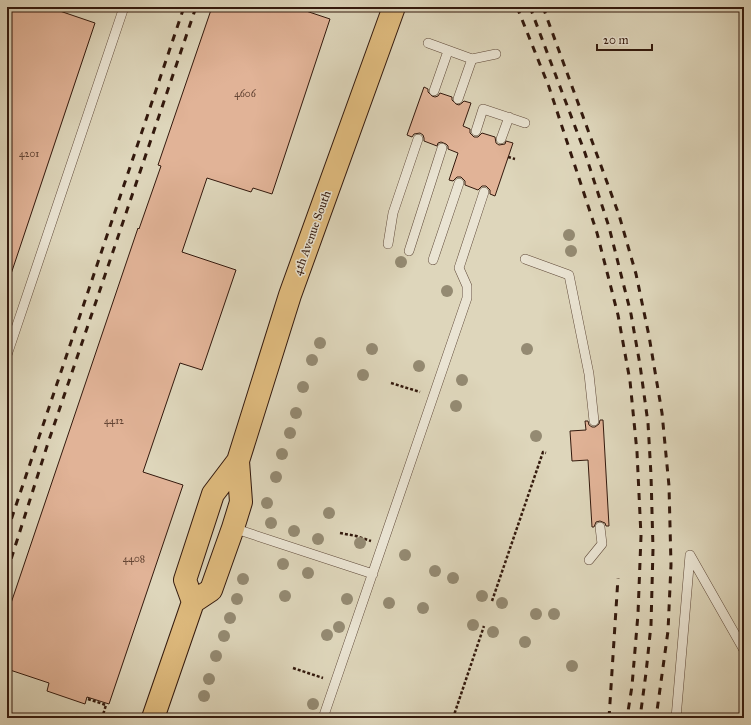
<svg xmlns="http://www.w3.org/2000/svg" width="751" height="725" font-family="'IM FELL Great Primer',serif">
	<rect width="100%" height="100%" fill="#ded6bb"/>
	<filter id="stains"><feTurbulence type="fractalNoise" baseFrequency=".005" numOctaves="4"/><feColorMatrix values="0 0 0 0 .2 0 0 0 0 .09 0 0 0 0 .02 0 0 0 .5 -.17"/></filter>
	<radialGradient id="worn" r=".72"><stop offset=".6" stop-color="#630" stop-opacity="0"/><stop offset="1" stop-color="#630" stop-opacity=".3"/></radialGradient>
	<!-- building -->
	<path fill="#e1b397" stroke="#33190d" d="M7,7H48L95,23L10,277H7Z
		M212,7H294L330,19L272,194L253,188L251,192L207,178L182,252L236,270L202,370L180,363L143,472L183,485L109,704L87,697L85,704L47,691L49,683L7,669V615L138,228L139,229L161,166L158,165Z
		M424,87L428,89V92L432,96L435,97L438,96L440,93L452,97V100L456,104L459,105L462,103L464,101L471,103L463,126L470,129V133L474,137H478L482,133L495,137L496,143L499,145L505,144L506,141L513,143L495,196L490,194V190L486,186H482L478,190L465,185V181L461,177H457L453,181L449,180L458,153L448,149V146L446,144L441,142L438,143L437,146L424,141V138L423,135L420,133L414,134L412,137L407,135Z
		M600,420H603L609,526H606L605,523L600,521L596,522L594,527H592L588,460L572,461L570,431L586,430L585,421H588L589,425L592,427H595L599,424Z"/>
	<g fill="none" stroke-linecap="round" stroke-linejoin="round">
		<defs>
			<path id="lane" d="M428,43L472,59L496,54
				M434,91L448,51
				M458,99L472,59
				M476,131L483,109L525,123
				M501,139L509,117
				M388,244L393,213L418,139
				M409,251L442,148
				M525,259L569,275L589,374L594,421
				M433,260L459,183
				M7,355L124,7
				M233,528L373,574
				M690,555L744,650
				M589,560L602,544L600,527
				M323,718L467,298V286L459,268L484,192
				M676,718L690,555"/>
			<path id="primary" d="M193,602L185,580L213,494L238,461L290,295L394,7
				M153,718L193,602L211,590L233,528L241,502L238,461"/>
		</defs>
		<!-- lane casing -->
		<use href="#lane" stroke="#5e4838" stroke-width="10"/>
		<!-- primary casing -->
		<use href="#primary" stroke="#33190d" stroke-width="24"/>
		<!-- path -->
		<path stroke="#33190d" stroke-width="2.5" stroke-dasharray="3 2" stroke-linecap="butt" d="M508,157L515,159
			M391,383L420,392
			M340,533L356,536L371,541
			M492,601L543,452L546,453
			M293,668L323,678
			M88,699L106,705L102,718
			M453,718L484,626"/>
		<!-- lane -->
		<use href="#lane" stroke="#eae4d3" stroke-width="9"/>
		<!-- primary -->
		<use href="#primary" stroke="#dfbb7e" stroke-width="22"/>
		<!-- rail -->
		<path stroke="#33190d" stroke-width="3" stroke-dasharray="7 7" stroke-linecap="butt" d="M517,7L549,87L597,233L618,315L630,381L637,452L641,536L638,614L632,686L627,718
			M530,7L585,153L609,227L631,314L640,365L648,423L651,475L653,549L651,625L646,673L640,718
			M543,7L619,215L636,274L649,336L662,413L669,486L671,565L668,631L656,718
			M7,532L184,7
			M7,572L48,443L196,7
			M609,718L618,578"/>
	</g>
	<!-- trees -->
	<g fill="#948a72">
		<circle cx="569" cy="235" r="6"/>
		<circle cx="571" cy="251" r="6"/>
		<circle cx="401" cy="262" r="6"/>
		<circle cx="447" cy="291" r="6"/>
		<circle cx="320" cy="343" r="6"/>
		<circle cx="372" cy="349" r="6"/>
		<circle cx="527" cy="349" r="6"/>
		<circle cx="312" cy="360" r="6"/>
		<circle cx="419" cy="366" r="6"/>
		<circle cx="363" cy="375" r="6"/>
		<circle cx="462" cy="380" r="6"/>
		<circle cx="303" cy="387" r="6"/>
		<circle cx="456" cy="406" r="6"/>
		<circle cx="296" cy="413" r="6"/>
		<circle cx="290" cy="433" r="6"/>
		<circle cx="536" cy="436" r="6"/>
		<circle cx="282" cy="454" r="6"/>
		<circle cx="276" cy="477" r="6"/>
		<circle cx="267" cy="503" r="6"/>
		<circle cx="329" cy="513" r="6"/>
		<circle cx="271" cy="523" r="6"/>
		<circle cx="294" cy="531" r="6"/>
		<circle cx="318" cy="539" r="6"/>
		<circle cx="360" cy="543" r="6"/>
		<circle cx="405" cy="555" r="6"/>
		<circle cx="283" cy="564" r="6"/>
		<circle cx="435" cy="571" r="6"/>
		<circle cx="308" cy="573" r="6"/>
		<circle cx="453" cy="578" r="6"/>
		<circle cx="243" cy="579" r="6"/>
		<circle cx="285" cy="596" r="6"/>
		<circle cx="482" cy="596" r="6"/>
		<circle cx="237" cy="599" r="6"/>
		<circle cx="347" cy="599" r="6"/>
		<circle cx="389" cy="603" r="6"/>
		<circle cx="502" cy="603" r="6"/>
		<circle cx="423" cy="608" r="6"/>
		<circle cx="536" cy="614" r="6"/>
		<circle cx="554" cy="614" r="6"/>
		<circle cx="230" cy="618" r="6"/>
		<circle cx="473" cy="625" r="6"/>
		<circle cx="339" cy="627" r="6"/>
		<circle cx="493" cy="632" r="6"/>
		<circle cx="327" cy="635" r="6"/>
		<circle cx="224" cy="636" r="6"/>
		<circle cx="525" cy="642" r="6"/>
		<circle cx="216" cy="656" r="6"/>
		<circle cx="572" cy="666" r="6"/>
		<circle cx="209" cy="679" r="6"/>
		<circle cx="204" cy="696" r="6"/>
		<circle cx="313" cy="704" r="6"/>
	</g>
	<g text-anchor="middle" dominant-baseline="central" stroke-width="3" stroke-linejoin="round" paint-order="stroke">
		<!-- number labels -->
		<g font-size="10" fill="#5e4030">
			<text x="245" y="94">4606</text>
			<text x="29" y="154">4201</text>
			<text x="114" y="421">4412</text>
			<text x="134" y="559">4408</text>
		</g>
		<!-- street labels -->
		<g font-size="12" fill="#33190d" stroke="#eae4d3">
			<text transform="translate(312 233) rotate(-70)">4th Avenue South</text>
		</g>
	</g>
	<!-- margin -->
	<rect width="751" height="725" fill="none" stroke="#ded6bb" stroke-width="24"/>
	<rect x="8" y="8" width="735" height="709" fill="none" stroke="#33190d" stroke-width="2"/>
	<rect x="12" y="12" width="727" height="701" fill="none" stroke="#33190d"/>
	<!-- scale -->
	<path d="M597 44v6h55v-6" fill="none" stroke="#33190d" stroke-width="2"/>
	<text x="603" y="44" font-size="12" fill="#33190d" stroke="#eae4d3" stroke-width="3" paint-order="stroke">20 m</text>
	<rect width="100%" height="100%" filter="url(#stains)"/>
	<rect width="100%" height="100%" fill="url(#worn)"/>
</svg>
